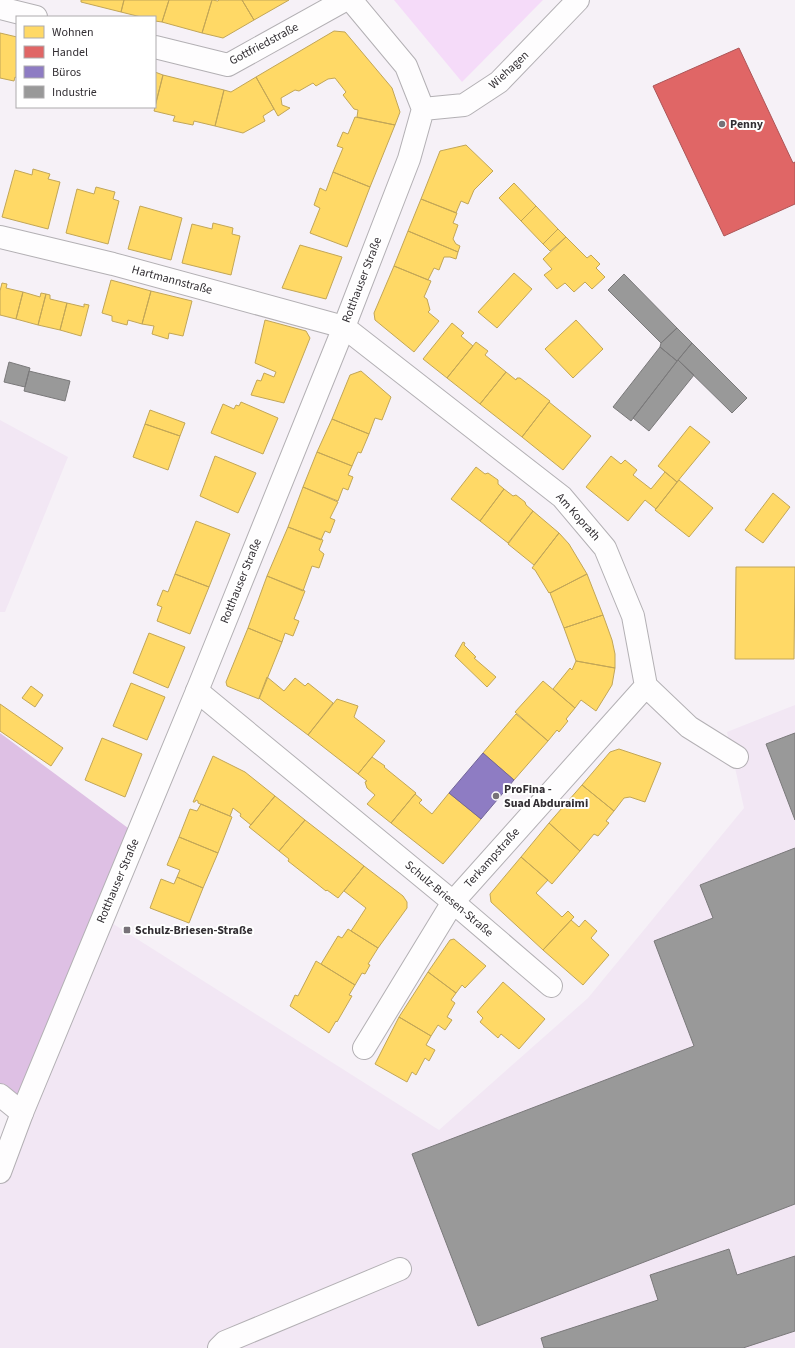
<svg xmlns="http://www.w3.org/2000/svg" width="795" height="1348" font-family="'Source Sans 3',sans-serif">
	<rect width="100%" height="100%" fill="#f6f1f7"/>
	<!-- built -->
	<path fill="#f2e7f4" d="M0,420L68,457L5,612H0Z
		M795,705V1348H0V1185L25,1117L107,920L439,1130L588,998L744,808L727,732Z"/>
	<!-- green -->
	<path fill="#f5dbf9" d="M394,0H543L462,82Z"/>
	<!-- forest -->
	<path fill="#dec0e4" d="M0,733L132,831L19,1102L0,1087Z"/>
	<!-- homes -->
	<path fill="#ffd966" stroke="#c2a657" d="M81,0H124L121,12L81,2Z
		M124,0H169L162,22L155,21V17H141L121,12Z
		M169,0H212L202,33L162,22Z
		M212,0L218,1L219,0H242L254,20L223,38L202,33Z
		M242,0H289L254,20Z
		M334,31L345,32L392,88L400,112L395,125L357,117L358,110L354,109L343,95L346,92L335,78L328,79L316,86L313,83L299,91L295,90L281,98L282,105L290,108L278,116L256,77Z
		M0,33L17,37V78L15,77L14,81L0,78Z
		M155,72L163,75L155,106Z
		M163,75L224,90L215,126L194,121L193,125L173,121L175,116L154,111Z
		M256,77L274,109L263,116L265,121L243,133L215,126L224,90L231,92Z
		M355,117L395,125L370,187L333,172L343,148L337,146L343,132L348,134Z
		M466,145L493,171L474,190L468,204L461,201L456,213L421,199L440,151Z
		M33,169L50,174L48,179L60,182L48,229L2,217L15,170L32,175Z
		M333,172L370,187L347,247L310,233L320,208L314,205L320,188L326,191Z
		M514,183L536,206L521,221L499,198Z
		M96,187L115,192L113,199L119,201L108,244L66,233L77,189L94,194Z
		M421,199L457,213L453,223L458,225L453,239L456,244L460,246L458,252L408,231Z
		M140,206L182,218L171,260L128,249Z
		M536,206L558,229L543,244L521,221Z
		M213,223L233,228L232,234L240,236L231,275L182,263L192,224L212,229Z
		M558,229L566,237L550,251L543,244Z
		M408,231L458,252L456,259L450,257H444L439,270L434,268L428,280L394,266Z
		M566,237L587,258L591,255L600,264L596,268L605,277L592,289L585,282L574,292L565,283L557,289L544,275L552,269L543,259Z
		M300,245L342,257L326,299L282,288Z
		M394,266L431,281L424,297L427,299L430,310L428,312L439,321L414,352L375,320L374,313Z
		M514,273L532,289L497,328L478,312Z
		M111,280L151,291L142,324L128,320L127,325L112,321V316L102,313Z
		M2,283L7,284L6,288L23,292L16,319L0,315V291Z
		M151,291L192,301L183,336L169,333L168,339L152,334L154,326L142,324Z
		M23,292L40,297L41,293L46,294L38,325L16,319Z
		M46,294L50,295V299L67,303L60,330L38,325Z
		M67,303L84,307V304L89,305L81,336L60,330Z
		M265,320L306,331L310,338L284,403L251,395L257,380L261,381L264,373L274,377L276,372L255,363Z
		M576,320L603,349L573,378L545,349Z
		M452,323L464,333L461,336L473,346L447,378L423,359Z
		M476,342L488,351L485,355L506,372L480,404L447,378Z
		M361,371L391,397L382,420L375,418L369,434L332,419L350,375Z
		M506,372L516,380L517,378H520L550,401L522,437L480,404Z
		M241,402L278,418L263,454L211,433L223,404L234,409L236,405L239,406Z
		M549,402L591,436L563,470L522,437Z
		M150,410L185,423L180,436L145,424Z
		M332,419L369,434L361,453L358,452L352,466L317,452Z
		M145,424L180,436L168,470L133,457Z
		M690,426L710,442L677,482L658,466Z
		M317,452L352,466L348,475L353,477L348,490L343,488L338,501L303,487Z
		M215,456L256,473L238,513L200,496Z
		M611,456L621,464L625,460L637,470L633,475L651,489L665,472L677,482L656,509L645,500L628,521L586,487Z
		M476,467L485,474L488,473L498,480V484L504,489L480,521L451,499Z
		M679,480L713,508L689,537L655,510Z
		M303,487L338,502L330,518L335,520L330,533L325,531L321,540L288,527Z
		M504,489L513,496L516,495L525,502L526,505L533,511L508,543L480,521Z
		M773,493L790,507L763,543L745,530Z
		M533,511L559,533L534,565L508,544Z
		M196,521L230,534L209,587L175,574Z
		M288,527L323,540L319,550L324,554L319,568L312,566L303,591L267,576Z
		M559,533L569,544L587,574L550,593V592L549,593L535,570L532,568Z
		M736,567H795L794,659H735Z
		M175,574L209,587L190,634L157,621L162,607L157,605L163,590L168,592Z
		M587,574L603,615L564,628L550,593Z
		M267,576L305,591L294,619L299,621L293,636L285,633L282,642L248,628Z
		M603,615L612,640L615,654V668L576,661L564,628Z
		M248,628L282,642L259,699L227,686L226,682Z
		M149,633L185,647L168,688L133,673Z
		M463,642L465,643L464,645L476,657L474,658L496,677L487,687L455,656Z
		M576,661L615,668L612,685L596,711L581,700L575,708L553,689L570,668L572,670Z
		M267,677L284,691L295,678L305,686L308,683L333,703L308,735L259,698Z
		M543,681L575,708L566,719L568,721L559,732L557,730L548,741L515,712Z
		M131,683L165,697L147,740L113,726Z
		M31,686L43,695L35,707L22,698Z
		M337,699L358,706L354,717L385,741L358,774L308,735Z
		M0,704L63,748L51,766L0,731Z
		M516,714L548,741L514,780L483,753Z
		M102,738L142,754L125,797L85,780Z
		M619,749L661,763L645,802L630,797L624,798L614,811L582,785L610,752Z
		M213,756L245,772L275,796L251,825L240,816L241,814L233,808L230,816L198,803V801L196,800L195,802H193Z
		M372,757L385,766L384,767L416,793L391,823L367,804L375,795L367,788L365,782L367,781L358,774Z
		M582,785L614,811L606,821L609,823L598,836L594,834L580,851L549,823Z
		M449,793L481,819L443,864L391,823L415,794L422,800L419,803L432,814Z
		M275,796L305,820L279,851L249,827Z
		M201,804L232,817L218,853L179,837L190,809L197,811Z
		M305,820L364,866L338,898L327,890L326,891L288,861L289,859L279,851Z
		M549,823L580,851L552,884L521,857Z
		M179,837L218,853L203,888L177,877L180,870L167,865Z
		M521,857L548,880L536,893L562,917L568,911L574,917L543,950L491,902L490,894Z
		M364,866L403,896L407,902V908L378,948L351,931L366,908L344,891Z
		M177,877L203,888L189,923L150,908L161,879L174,884Z
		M571,920L579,927L585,920L597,931L591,938L609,955L583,985L543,950Z
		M348,929L378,948L368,964L370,965L365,974L362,973L355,985L321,964L338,936L342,938Z
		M454,939L486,966L465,988L462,985L456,993L428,972L450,940Z
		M316,961L355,985L349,995L352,996L337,1022L336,1021L329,1033L290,1006L295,995L298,996Z
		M428,972L456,993L451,1000L455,1003L447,1017L452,1020L445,1030L438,1025L431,1036L399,1017Z
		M503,982L545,1019L519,1049L501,1034L498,1038L480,1022L483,1018L477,1012Z
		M399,1017L431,1036L426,1045L435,1050L429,1061L425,1058L416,1075L412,1072L407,1082L375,1064Z"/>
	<!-- shops -->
	<path fill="#e06666" stroke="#ac5557" d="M739,48L793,163L795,162V204L724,236L653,86Z"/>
	<!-- offices -->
	<path fill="#8e7cc3" stroke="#726598" d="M483,753L514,780L481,819L449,793Z"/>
	<!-- industry -->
	<path fill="#999" stroke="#7a797a" d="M624,274L677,328L661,343L608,290Z
		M677,328L692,343L677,361L660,347L661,343Z
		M692,343L747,398L732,413L678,360Z
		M660,347L677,361L631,421L613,407Z
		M678,360L694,375L649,431L633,418Z
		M9,362L30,368L25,387L4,382Z
		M29,371L70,381L65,401L24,391Z
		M795,733V820L766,744Z
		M795,848V1204L478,1326L412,1154L694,1046L654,941L713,918L700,885Z
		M729,1249L737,1275L795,1256V1331L743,1348H544L541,1338L658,1300L650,1275Z"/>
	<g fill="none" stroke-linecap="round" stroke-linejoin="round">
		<defs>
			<path id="minor" d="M0,8L36,17
				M155,47L228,65L345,0
				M0,237L113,264L344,327L562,497L605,548L633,616L646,686L689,727L737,757
				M197,691L453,902L551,986
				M364,1048L453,902L646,686
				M0,1095L22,1113
				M219,1348L225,1342L400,1269"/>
			<path id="major" d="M423,109L464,105L499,82L578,0
				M0,1172L22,1113L197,691L344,327L409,159L423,109L406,66L351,0"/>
		</defs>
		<!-- minor casing -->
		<use href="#minor" stroke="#b3b0b4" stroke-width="24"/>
		<!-- major casing -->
		<use href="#major" stroke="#b3b0b4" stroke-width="24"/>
		<!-- minor -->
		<use href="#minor" stroke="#fefdfe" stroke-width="22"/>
		<!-- major -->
		<use href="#major" stroke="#fefdfe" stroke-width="22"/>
	</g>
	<!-- markers -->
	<g fill="#777278" stroke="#fff" stroke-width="1.5">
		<circle cx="722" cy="124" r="4"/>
		<circle cx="496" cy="796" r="4"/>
		<rect x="123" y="926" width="8" height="8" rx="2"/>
	</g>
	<g text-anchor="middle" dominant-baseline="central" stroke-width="4" stroke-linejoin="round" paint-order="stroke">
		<!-- street labels -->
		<g font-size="12" fill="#322e33" stroke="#fff">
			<text transform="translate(264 44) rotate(-28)">Gottfriedstraße</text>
			<text transform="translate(509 70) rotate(-43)">Wiehagen</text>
			<text transform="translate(172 280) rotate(15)">Hartmannstraße</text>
			<text transform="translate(362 280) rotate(-69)">Rotthauser Straße</text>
			<text transform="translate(578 517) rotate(48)">Am Koprath</text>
			<text transform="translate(241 581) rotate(-68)">Rotthauser Straße</text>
			<text transform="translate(492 858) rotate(-48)">Terkampstraße</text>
			<text transform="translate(118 881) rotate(-67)">Rotthauser Straße</text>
			<text transform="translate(449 899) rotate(40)">Schulz-Briesen-Straße</text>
		</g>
		<!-- poi labels -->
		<g font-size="12" font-weight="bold" fill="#322e33" stroke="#fff" text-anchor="start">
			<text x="730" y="124">Penny</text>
			<text x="504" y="789">ProFina -<tspan x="504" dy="14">Suad Abduraimi</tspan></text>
			<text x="135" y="930">Schulz-Briesen-Straße</text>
		</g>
	</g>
	<!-- legend -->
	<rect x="16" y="16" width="140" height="92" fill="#ffffff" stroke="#adabad"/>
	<rect x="24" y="26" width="20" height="12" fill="#ffd966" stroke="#adabad"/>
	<text x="52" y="36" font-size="12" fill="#322e33">Wohnen</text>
	<rect x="24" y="46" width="20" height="12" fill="#e06666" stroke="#adabad"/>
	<text x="52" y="56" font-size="12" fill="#322e33">Handel</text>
	<rect x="24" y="66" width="20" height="12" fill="#8e7cc3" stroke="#adabad"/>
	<text x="52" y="76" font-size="12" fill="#322e33">Büros</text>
	<rect x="24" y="86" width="20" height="12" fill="#999999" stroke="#adabad"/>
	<text x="52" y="96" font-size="12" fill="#322e33">Industrie</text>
</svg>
